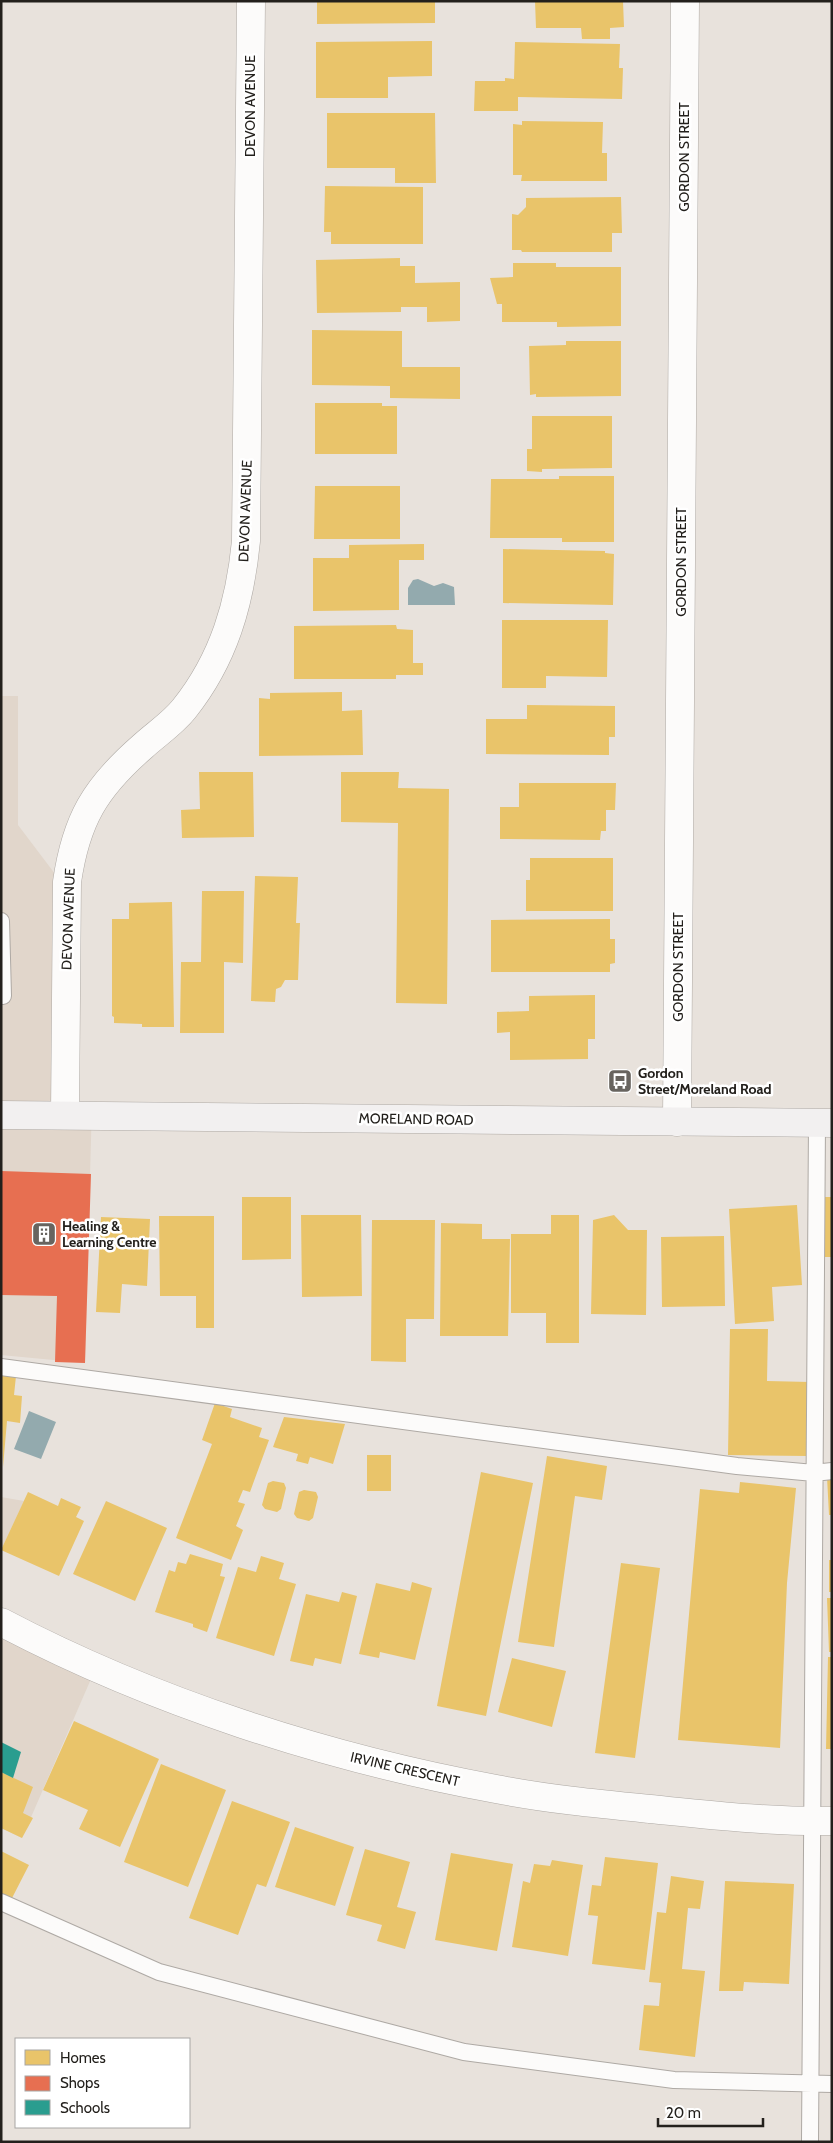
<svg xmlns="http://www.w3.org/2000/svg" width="833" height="2143" font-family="Cabin,sans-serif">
	<rect width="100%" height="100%" fill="#e8e2dc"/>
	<!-- built -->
	<path fill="#e1d6cb" d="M1,696H18V825L74,899L71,1102H92L85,1363L1,1355Z
		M1,1497L24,1501L1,1550Z
		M1,1629L94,1672L22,1838L1,1828Z"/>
	<!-- water -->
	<path fill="#93aaae" d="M418,579L434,586L443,583L454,587L455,605H408V588L413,580Z
		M29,1411L56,1422L41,1459L14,1449Z"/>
	<!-- homes -->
	<path fill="#e9c46a" d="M317,1H435V23L317,24Z
		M535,1H623L624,27L610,28V39H582L581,28H536Z
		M432,41V76L388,77V98H316V42Z
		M515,42L620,44L619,68H623L622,99L518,97V111H474L475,81H505V78L514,79Z
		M327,113H435L436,183H395V168H327Z
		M522,121L603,122L602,153H607V181H521L522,175H513V124L522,125Z
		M325,186L423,187V244H331V232H324Z
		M621,197L622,233H612V252H522L521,250H512V214L518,215L526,207V198Z
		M400,258V266H415V283L460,282V321L427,322V307H401V312L317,313L316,260Z
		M513,263H556V267H621V326L557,327V322H502V304H497L490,278L513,277Z
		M312,330L402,331V367H460V399L390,398V386L312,385Z
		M566,341H621V396L536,397V394L530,395L529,346L566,345Z
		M315,403H382V406H397V454H315Z
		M532,416H612V468L542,469V472L527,471V449H532Z
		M559,476H614V542H562V538H490L491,479H559Z
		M315,486H400V539H314Z
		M424,544V560H399V610L313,611V558H349V545Z
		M503,549L605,551V553L614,554L613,605L503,603Z
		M502,620H608L607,677L546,676V688H502Z
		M396,625L397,629L413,630V663H423V675H396V679H294V626Z
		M342,692V711L362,710L363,755L259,756V698L270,699V693Z
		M527,705L615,706V737H609V755L486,754V719H527Z
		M199,772H253L254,837L182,838L181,810L200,809Z
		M341,772H399L398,788L449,789L447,1004L396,1003L398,823L341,822Z
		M519,783H616L615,810H606V831H601L600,840L500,839V807H519Z
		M530,858H613V911H526V880H530Z
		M255,876L298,877L296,923H300L298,980H285L281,987L276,989L275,1002L251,1001Z
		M202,891H244L243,963L224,962V1033H180L181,962H201Z
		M172,902L174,1027H142V1024L114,1023V1017L112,1016V919H129V903Z
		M610,919V939H615V963L610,964V972H491V920Z
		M595,995V1039H588V1059L510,1060V1032L497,1033V1012L529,1011V996Z
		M242,1197H291V1259L242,1260Z
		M824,1197H832V1257H825Z
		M797,1205L802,1285L772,1287L774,1321L735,1324L729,1209Z
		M301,1215H361L362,1296L302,1297Z
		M551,1215H579V1343H546V1313H511V1234H551Z
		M614,1215L628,1230H647L646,1315L591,1314L593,1220Z
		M159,1216H214V1328H196V1296H160Z
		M101,1217L150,1219L147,1286L122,1284L120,1313L96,1312Z
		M372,1220H435L434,1319H406V1362L371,1361Z
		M441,1223L482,1224V1239H510L508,1336H440Z
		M724,1236L725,1306L662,1307L661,1237Z
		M730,1329H768L767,1381L810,1382L808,1456L728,1455Z
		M1,1375L16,1376L14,1395L22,1396L20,1423L7,1421L3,1467Z
		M215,1403L232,1409L230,1417L262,1428L259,1437L269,1440L250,1492L243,1490L238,1502L245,1504L236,1526L243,1530L231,1560L176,1538L212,1444L202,1440Z
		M284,1417L345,1424L333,1464L310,1457L308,1464L296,1461L298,1454L273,1447Z
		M367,1455H391V1491H367Z
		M547,1456L607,1466L602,1500L575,1496L554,1647L518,1642Z
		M481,1472L533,1483L486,1716L437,1706Z
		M832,1476V1515H829L827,1477Z
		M273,1481L284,1483L286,1488L281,1509L277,1512L265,1509L262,1505L268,1483Z
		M740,1482L796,1488L787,1583L780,1748L678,1740L700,1489L739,1493Z
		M304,1490L316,1492L318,1497L313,1518L309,1521L297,1518L294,1514L299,1492Z
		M28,1492L58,1506L61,1498L81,1507L76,1517L84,1521L59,1576L1,1550Z
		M106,1501L167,1528L135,1601L73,1574Z
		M190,1554L223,1564L220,1576L225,1577L207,1632L193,1627V1624L155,1612L169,1570L175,1572L178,1562L186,1564Z
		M261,1556L284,1563L279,1579L296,1584L274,1656L216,1638L238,1567L256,1572Z
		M829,1560H832V1592H829Z
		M621,1563L660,1568L635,1758L595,1753Z
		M412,1582L432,1588L415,1660L380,1652L379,1658L359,1654L376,1583L410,1591Z
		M342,1592L357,1596L341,1664L315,1658L313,1666L290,1661L306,1594L339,1602Z
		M827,1598H832V1652H829Z
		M828,1657H832V1749H826Z
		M512,1658L566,1671L552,1727L498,1712Z
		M74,1721L159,1759L120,1847L79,1829L88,1810L43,1790Z
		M161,1764L226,1790L188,1887L124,1862Z
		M1,1772L33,1787L23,1813L33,1818L22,1838L1,1828Z
		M232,1801L290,1822L266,1887L257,1884L238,1935L189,1918Z
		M295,1827L354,1847L335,1906L275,1887Z
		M365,1849L410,1862L397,1907L416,1912L405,1949L377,1941L382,1925L346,1915Z
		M1,1851L29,1865L11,1900L1,1895Z
		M451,1853L513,1864L497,1951L435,1940Z
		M605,1857L658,1863L645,1970L592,1964L598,1916L588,1915L592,1885L601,1886Z
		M552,1860L583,1865L568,1956L512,1947L523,1881L530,1883L534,1864L550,1866Z
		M671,1876L704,1881L700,1909L688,1908L682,1969L705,1971L695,2057L639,2050L644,2005L659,2006L661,1983L649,1982L657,1912L666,1913Z
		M725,1881L794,1884L789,1984L744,1982L743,1991H719Z"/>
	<!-- shops -->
	<path fill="#e76f51" d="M1,1171L91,1174L85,1363L55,1362L57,1296L1,1295Z"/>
	<!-- schools -->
	<path fill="#2a9d8f" d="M1,1742L21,1752L13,1778L1,1772Z"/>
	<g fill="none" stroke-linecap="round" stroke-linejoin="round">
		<defs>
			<path id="lane" d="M1,921L3,996
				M1,1367L737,1466L814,1473L832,1471
				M1,1902L159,1972L464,2052L674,2080L832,2084
				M810,2142L817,1123"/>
			<path id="street" d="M65,1115L67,882C76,820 95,788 142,747C156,734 172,724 184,709C224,659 240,603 246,541L251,1
				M677,1122L685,1
				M1,1622C153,1702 327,1758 496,1789C547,1799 599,1804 650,1809C710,1815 771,1822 832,1821"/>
			<path id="secondary" d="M1,1115L832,1123"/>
		</defs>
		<!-- lane casing -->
		<use href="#lane" stroke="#aea9a4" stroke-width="18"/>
		<!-- street casing -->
		<use href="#street" stroke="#aea9a4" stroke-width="29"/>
		<!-- secondary casing -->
		<use href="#secondary" stroke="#aea9a4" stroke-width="29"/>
		<!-- lane -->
		<use href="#lane" stroke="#fcfbfa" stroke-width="16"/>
		<!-- street -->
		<use href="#street" stroke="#fcfbfa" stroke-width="28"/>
		<!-- secondary -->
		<use href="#secondary" stroke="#f2f0f0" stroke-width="28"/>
	</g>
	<!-- icons -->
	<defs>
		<symbol id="bus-square" viewBox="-11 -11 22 22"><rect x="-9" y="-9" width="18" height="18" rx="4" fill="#68645f" stroke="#fff"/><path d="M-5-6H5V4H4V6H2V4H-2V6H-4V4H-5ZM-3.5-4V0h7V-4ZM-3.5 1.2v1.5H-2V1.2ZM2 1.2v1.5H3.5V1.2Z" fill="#fff"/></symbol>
		<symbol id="building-square" viewBox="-11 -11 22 22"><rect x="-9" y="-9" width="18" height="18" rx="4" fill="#68645f" stroke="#fff"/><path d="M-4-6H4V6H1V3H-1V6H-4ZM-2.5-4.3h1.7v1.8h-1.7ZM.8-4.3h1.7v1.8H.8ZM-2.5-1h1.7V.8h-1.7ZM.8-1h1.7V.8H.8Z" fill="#fff"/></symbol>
	</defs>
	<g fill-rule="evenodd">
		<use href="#bus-square" x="606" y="1067" width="28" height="28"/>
		<use href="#building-square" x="30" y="1220" width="28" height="28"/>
	</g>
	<g text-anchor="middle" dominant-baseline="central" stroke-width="5" stroke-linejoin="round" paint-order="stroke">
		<!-- street labels -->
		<g font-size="14" fill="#23201c" stroke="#fff">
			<text transform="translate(250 106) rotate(-90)">DEVON AVENUE</text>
			<text transform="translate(684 157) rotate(-90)">GORDON STREET</text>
			<text transform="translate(245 511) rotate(-88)">DEVON AVENUE</text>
			<text transform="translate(681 562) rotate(-90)">GORDON STREET</text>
			<text transform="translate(68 919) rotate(-88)">DEVON AVENUE</text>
			<text transform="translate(678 967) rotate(-90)">GORDON STREET</text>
			<text transform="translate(416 1119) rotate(1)">MORELAND ROAD</text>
			<text transform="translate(405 1769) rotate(13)">IRVINE CRESCENT</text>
		</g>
		<!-- poi labels -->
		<g font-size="14" font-weight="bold" fill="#23201c" stroke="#fff" text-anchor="start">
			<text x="638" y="1073">Gordon<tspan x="638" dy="16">Street/Moreland Road</tspan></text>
			<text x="62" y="1226">Healing &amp;<tspan x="62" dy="16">Learning Centre</tspan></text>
		</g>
	</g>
	<!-- border -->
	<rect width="833" height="2143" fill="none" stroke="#23201c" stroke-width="5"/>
	<!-- legend -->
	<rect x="15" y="2038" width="175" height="90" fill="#ffffff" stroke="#a7a6a4"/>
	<rect x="25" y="2050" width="25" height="15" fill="#e9c46a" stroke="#a7a6a4"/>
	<text x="60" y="2063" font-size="15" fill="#23201c">Homes</text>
	<rect x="25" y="2076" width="25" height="15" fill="#e76f51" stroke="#a7a6a4"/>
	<text x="60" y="2088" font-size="15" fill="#23201c">Shops</text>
	<rect x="25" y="2100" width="25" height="15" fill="#2a9d8f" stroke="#a7a6a4"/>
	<text x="60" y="2113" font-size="15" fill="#23201c">Schools</text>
	<!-- scale -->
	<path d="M658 2118v8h105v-8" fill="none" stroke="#23201c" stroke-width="2.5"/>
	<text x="666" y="2118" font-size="15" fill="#23201c" stroke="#ffffff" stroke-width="4" paint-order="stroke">20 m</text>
</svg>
